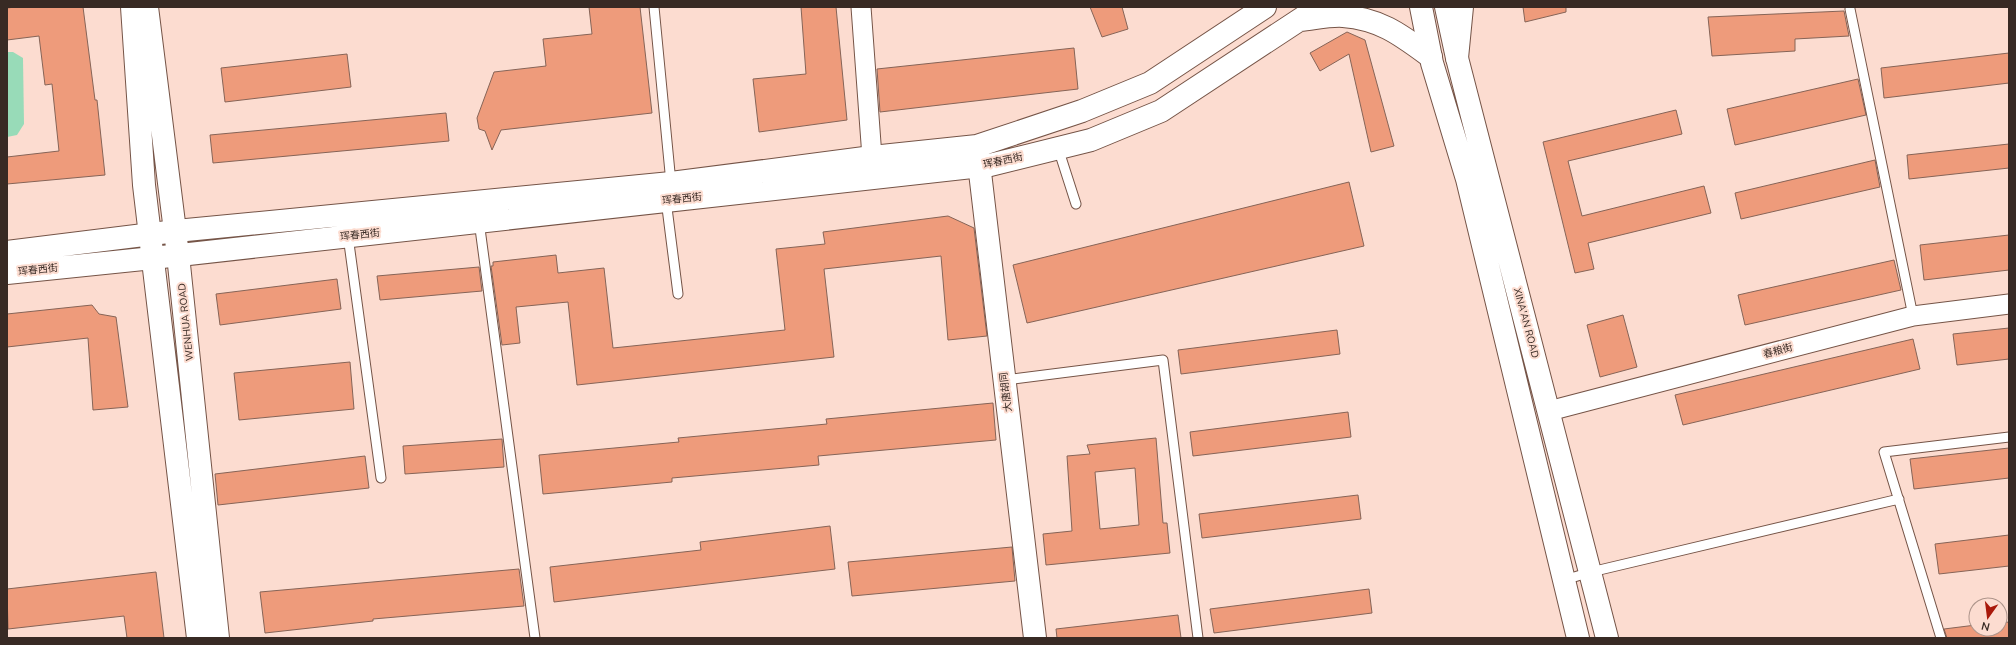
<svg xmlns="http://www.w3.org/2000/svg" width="2016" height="645" font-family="'Nunito Sans','Noto Sans SC',sans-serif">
	<rect width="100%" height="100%" fill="#fcdcd0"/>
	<!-- green -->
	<path fill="#98dbb8" d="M7,52H13L23,58L24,124L17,135L7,137Z"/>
	<!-- building -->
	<path fill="#ee9b7b" stroke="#866457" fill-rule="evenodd" d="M15,7H83L95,100H97L105,175L7,184V157L59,151L52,84L45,85L39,36L7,40V8Z
		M589,7H640L652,113L501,130L492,150L485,131L479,129L477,118L494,72L546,66L543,39L592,34Z
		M801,7H836L847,120L759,132L753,79L806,74Z
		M1090,7H1122L1128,29L1102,37Z
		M1523,7H1566V12L1525,22Z
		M1844,11L1849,36L1795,39V51L1712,56L1708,17Z
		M1347,32L1365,40L1394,146L1371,152L1349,54L1320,71L1310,53Z
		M1074,48L1078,89L880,112L877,69Z
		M2009,53V83L1884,98L1881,68Z
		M347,54L351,87L225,102L221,68Z
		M1858,79L1866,115L1735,145L1727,109Z
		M1676,110L1682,134L1568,161L1582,216L1704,186L1711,213L1588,243L1594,269L1575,273L1543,142Z
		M446,113L449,141L213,163L210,135Z
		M2009,144V168L1909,179L1907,155Z
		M1875,160L1880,187L1741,219L1735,193Z
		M1349,182L1364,246L1027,323L1013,265Z
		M948,216L974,228L987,336L948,340L941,256L824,269L834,357L577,385L568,302L516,307L520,343L502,345L491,266H493V262L556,255L558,273L604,268L613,348L785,330L776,249L825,244L823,232Z
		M2009,235V270L1924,280L1920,245Z
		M1894,260L1901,290L1745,325L1738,295Z
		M479,267L482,291L380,300L377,276Z
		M337,279L341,309L220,325L216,294Z
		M92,305L99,314L116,317L128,407L93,410L88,338L7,347V314Z
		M1623,315L1637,367L1600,377L1587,325Z
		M2009,328V359L1957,365L1953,334Z
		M1337,330L1340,354L1181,374L1178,350Z
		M1913,339L1920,369L1683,425L1675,395Z
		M350,362L354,409L239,420L234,373Z
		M993,403L996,440L818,456L819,465L672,478V482L543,494L539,455L679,442L678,438L827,424L826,419Z
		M1348,412L1351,437L1193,456L1190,432Z
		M1156,438L1163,523H1167L1170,553L1046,565L1043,534L1072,531L1067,456L1090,454L1087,445ZM1135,468L1139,525L1100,529L1095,472Z
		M502,439L504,467L405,474L403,446Z
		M2009,448V478L1914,489L1910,459Z
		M365,456L369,488L218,505L215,474Z
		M1358,495L1361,519L1202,538L1199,514Z
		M830,526L835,569L554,602L550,567L701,550L700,542Z
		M2009,535V566L1939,574L1935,544Z
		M1012,547L1015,581L852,596L848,562Z
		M519,569L524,606L373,619V621L265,633L260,592Z
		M156,572L164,638H127L124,616L8,629L7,589Z
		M1369,589L1372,613L1214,633L1210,609Z
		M1178,615L1181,638H1057L1056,629Z
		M2009,622V638H1947L1944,629L1976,625V629H2000V623Z"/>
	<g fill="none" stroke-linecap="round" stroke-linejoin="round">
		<defs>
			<path id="service" d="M654,7L671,183
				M1850,9L1913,316
				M1058,148L1076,204
				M666,200L678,294
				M479,221L535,638
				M348,236L381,478
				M1005,380L1163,360L1198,638
				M1564,580L1591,572L1899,499
				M1941,638L1884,452L2009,437"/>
			<path id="minor" d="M861,7L872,157
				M1549,411L1913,316L2009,304"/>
			<path id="tertiary" d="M977,147L1035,638"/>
			<path id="secondary" d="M132,7L144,185L198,638
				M147,7L178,255L218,638
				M1421,7L1432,63L1467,179L1578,638
				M1446,7L1457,58L1607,638"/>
			<path id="primary" d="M1300,20C1313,19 1329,15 1343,16C1381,19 1401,35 1431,57
				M1457,58L1462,7
				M7,252L176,231L671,183L872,157L977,146L1082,111L1150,83L1265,7
				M7,273L153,258L990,165L1091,140L1161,111L1319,7"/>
		</defs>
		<!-- service casing -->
		<use href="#service" stroke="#755447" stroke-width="11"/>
		<!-- minor casing -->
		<use href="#minor" stroke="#755447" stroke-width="21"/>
		<!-- tertiary casing -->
		<use href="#tertiary" stroke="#755447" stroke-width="24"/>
		<!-- secondary casing -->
		<use href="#secondary" stroke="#755447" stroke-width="24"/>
		<!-- primary casing -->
		<use href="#primary" stroke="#755447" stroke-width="24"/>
		<!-- service -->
		<use href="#service" stroke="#fff" stroke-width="9"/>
		<!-- minor -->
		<use href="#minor" stroke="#fff" stroke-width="19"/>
		<!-- tertiary -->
		<use href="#tertiary" stroke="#fff" stroke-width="22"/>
		<!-- secondary -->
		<use href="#secondary" stroke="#fff" stroke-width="22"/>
		<!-- primary -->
		<use href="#primary" stroke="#fff" stroke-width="22"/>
	</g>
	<g text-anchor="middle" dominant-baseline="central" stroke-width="4" stroke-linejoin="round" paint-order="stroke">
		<!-- street labels -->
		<g font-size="10" fill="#382a24" stroke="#fcdcd0">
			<text transform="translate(1003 161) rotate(-12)">珲春西街</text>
			<text transform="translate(682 199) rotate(-6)">珲春西街</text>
			<text transform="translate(360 235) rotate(-6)">珲春西街</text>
			<text transform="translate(38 270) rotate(-6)">珲春西街</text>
			<text transform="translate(186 322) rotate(-96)">WENHUA ROAD</text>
			<text transform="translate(1526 323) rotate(75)">XINA'AN ROAD</text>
			<text transform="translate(1778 351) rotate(-15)">春粮街</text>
			<text transform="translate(1006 392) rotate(-97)">大唐胡同</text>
		</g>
	</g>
	<!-- border -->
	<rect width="2016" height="645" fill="none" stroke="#382a24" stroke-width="16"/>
	<!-- north arrow -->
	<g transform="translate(1988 617) rotate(194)"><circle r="19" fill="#fcdcd0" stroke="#ae958b"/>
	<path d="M0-3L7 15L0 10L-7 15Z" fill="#a9180a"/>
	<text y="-6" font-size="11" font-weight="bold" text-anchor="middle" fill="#382a24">N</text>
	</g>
</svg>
